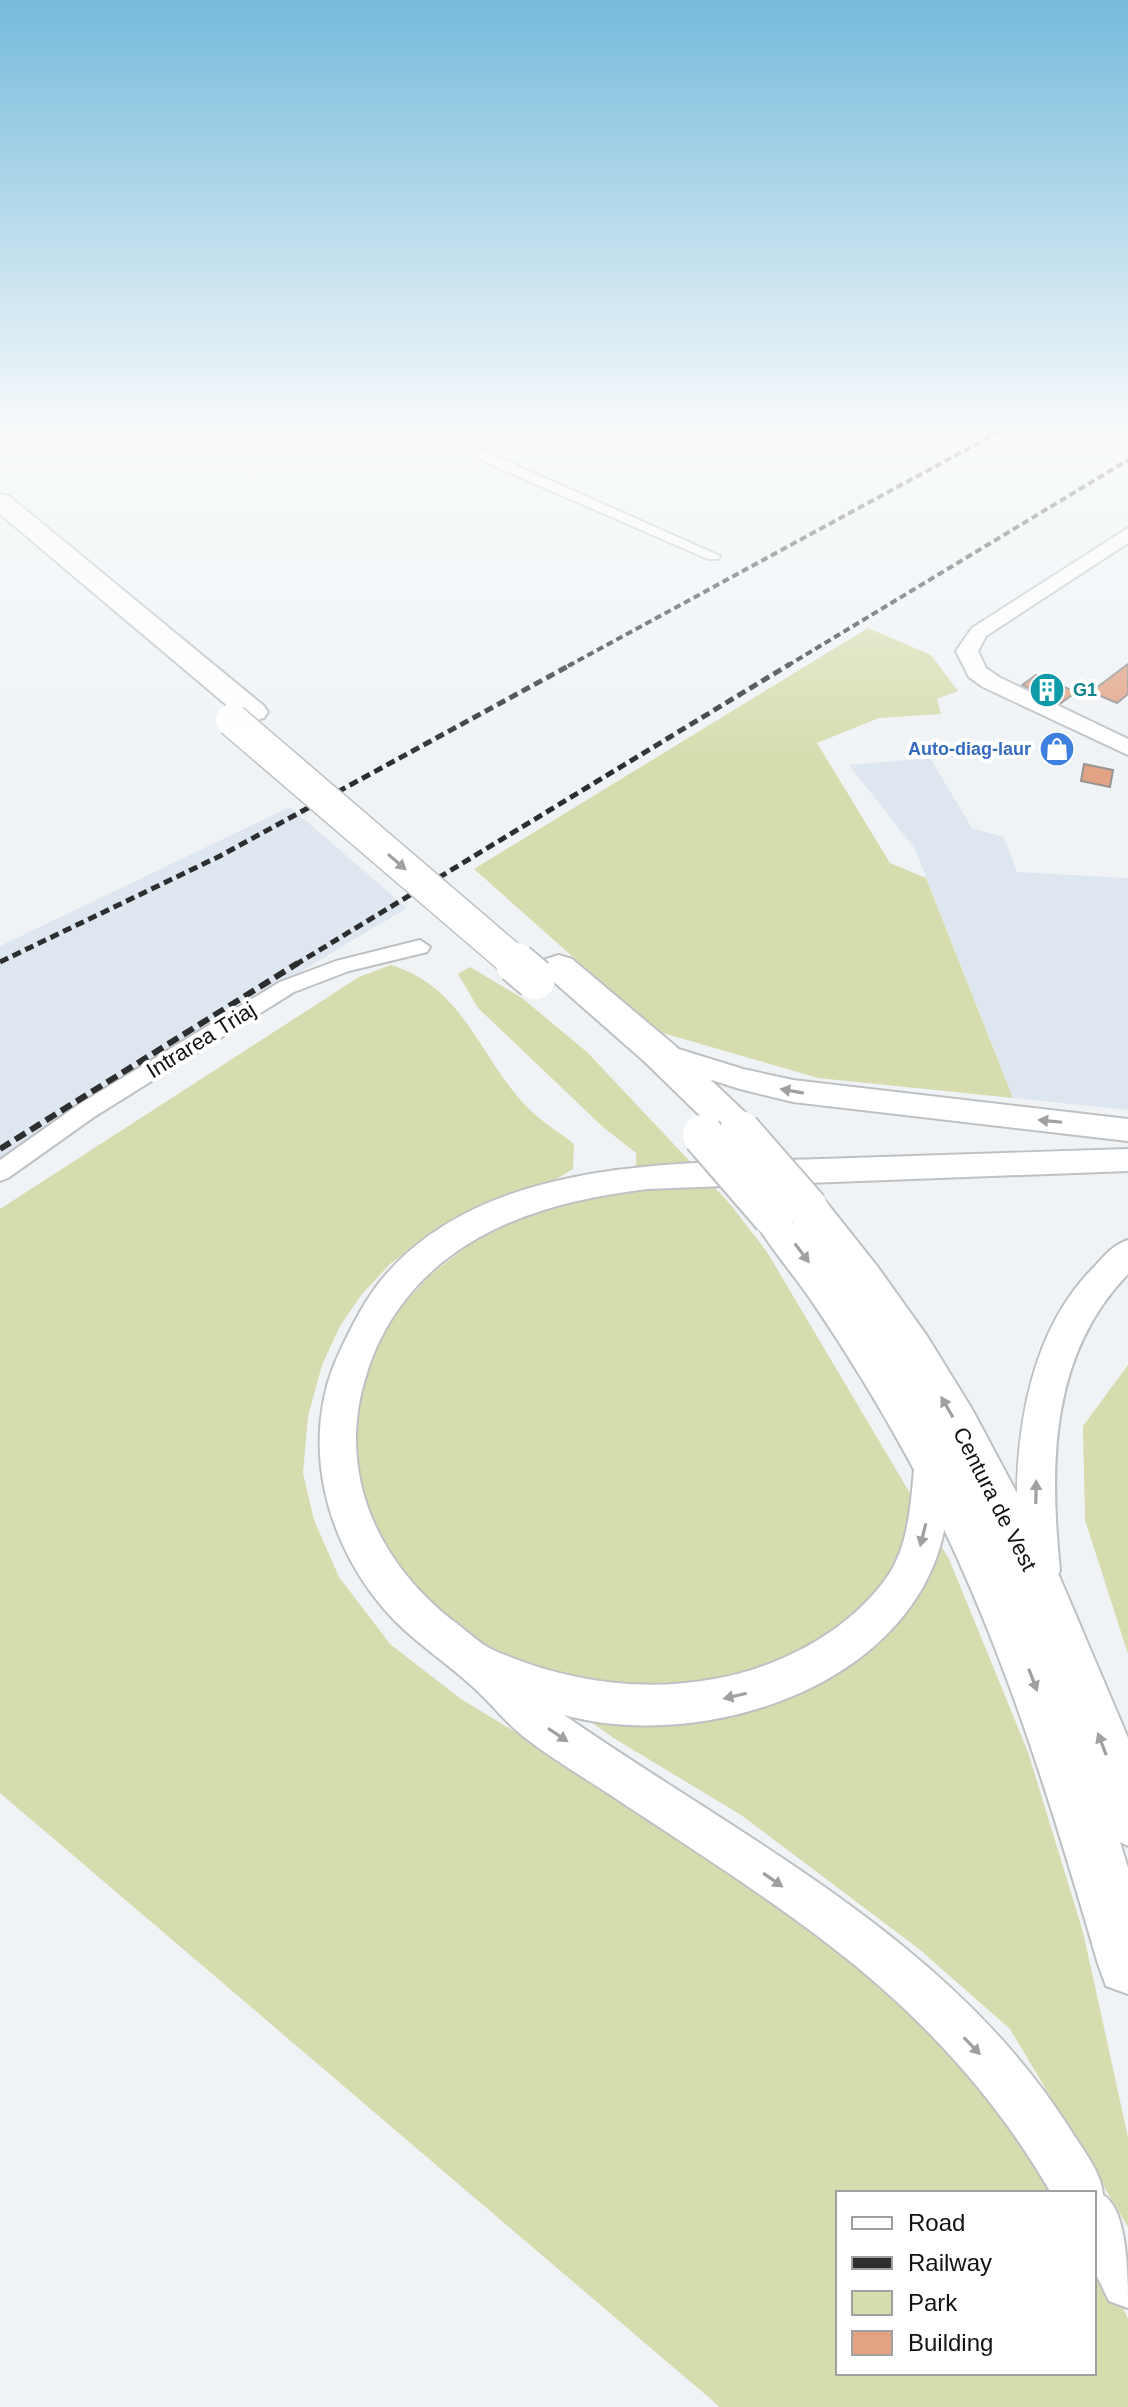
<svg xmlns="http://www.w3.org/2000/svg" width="1128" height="2407" font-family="Helvetica,sans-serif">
	<rect width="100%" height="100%" fill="#f0f3f6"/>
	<!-- built -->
	<path fill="#dee7ef" d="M930,758L972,828L1004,837L1017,872L1128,878V1110L1013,1098L915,849L849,765Z
		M290,807L407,908L161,1055L0,1159V946Z"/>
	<!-- green -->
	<path fill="#d6dcad" d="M868,628L931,655L958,691L937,699L941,714L879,718L817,743L890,863L926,878L1013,1098L818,1078L656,1031L474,869Z
		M391,965C466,988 479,1059 529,1109C542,1122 559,1132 574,1144L573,1169L546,1185L498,1198L443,1226L390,1264L362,1294L340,1326L322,1365L308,1416L303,1473L314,1520L339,1577L390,1644L461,1699L632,1803L744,1878L886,1988L968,2062L1065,2193H838V2373H1094V2243L1128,2319V2407H720L0,1793V1209L359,977Z
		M470,967L522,998L587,1052L730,1204L767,1252L949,1559L1028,1752L1083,1932L1128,2137V2227L1010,2029L919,1949L741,1815L612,1737L462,1628L420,1593L391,1559L363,1504L353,1458L354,1411L367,1363L392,1317L429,1276L470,1244L506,1223L549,1206L637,1192L636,1153L603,1127L478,1008L458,974Z
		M1128,1365V1654L1085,1520L1083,1426Z"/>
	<!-- building -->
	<path fill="#e2a385" stroke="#979492" stroke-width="2" d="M1128,664V694L1117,703L1091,692Z
		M1036,675L1076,692L1061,703L1022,685Z
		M1084,764L1113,770L1110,787L1081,781Z"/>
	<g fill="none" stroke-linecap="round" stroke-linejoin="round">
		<defs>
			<path id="street" d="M425,428H442L502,459L720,556L718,559H708L492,465Z
				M420,940L430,947L427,952L349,971L294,992L94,1117L8,1178L0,1181V1160L78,1105L280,982L336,961Z"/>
			<path id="secondary" d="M1128,528V543L986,636L978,651L986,668L999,677L1128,739V755L983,687L969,677L956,651L972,628Z
				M659,1043L743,1069L793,1080L1128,1119V1141L793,1102L740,1089L649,1060L644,1053L649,1046Z
				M1128,1149V1171L647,1189C584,1197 523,1210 468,1244C419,1274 382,1321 366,1376C336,1471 376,1560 452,1620C465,1629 478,1643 493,1650C563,1681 639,1693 714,1679C778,1668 846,1633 885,1580C904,1555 909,1521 912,1491C914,1475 913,1462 920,1448L933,1443L946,1448C957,1471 949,1506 944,1531C911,1687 703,1753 564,1715C741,1838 948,1938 1068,2126C1080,2146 1102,2172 1103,2195C1128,2209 1128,2277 1128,2308L1109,2301L1094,2270V2193H1051C995,2095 917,2012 828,1944C759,1891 681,1842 609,1794C580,1775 551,1758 524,1737C505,1722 491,1703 473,1687C448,1664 419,1645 395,1621C326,1550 296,1440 341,1349C353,1324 365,1300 382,1279C486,1156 677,1164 822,1159C924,1156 1026,1152 1128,1149Z
				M1128,1240V1274C1050,1354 1049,1465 1060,1570L1055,1583L1041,1588L1027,1583C1017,1561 1018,1534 1017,1510C1016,1425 1032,1328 1095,1266C1105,1255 1113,1245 1128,1240Z"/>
			<path id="highway" d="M0,494L9,496L264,706L268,712L264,718L253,721L242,718L0,514Z
				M559,955L572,959L673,1044L754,1121L760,1131L754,1141L740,1146L726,1141L645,1062L546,975L541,967L546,959Z
				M808,1193L823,1198L877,1266L927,1336L972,1409L1052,1559L1128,1738V1846L1120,1842L1128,1868V1994L1106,1986L1098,1964C1047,1789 994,1615 906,1455C877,1402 845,1350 811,1300C792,1272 768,1246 752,1216L758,1205L773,1200L789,1206L793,1198Z"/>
		</defs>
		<!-- street casing -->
		<use href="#street" stroke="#bec1c4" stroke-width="4"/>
		<!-- secondary casing -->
		<use href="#secondary" stroke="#bec1c4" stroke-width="4"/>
		<!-- highway casing -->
		<use href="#highway" stroke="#bec1c4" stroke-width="4"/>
		<!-- street -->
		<use href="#street" fill="#fff" fill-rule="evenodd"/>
		<!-- secondary -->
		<use href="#secondary" fill="#fff" fill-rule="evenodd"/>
		<!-- highway -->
		<use href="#highway" fill="#fff" fill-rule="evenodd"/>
		<!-- rail-far2 -->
		<path stroke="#2d2e2f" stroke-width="4" stroke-dasharray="7 4" stroke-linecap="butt" d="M568,666L1006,428
			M787,666L1128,460"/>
		<!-- rail-far1 -->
		<path stroke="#2d2e2f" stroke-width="5" stroke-dasharray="9 5" stroke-linecap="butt" d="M0,962L220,856L572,664
			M295,965L790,664"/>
		<!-- rail -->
		<path stroke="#2d2e2f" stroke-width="6" stroke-dasharray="12 6" stroke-linecap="butt" d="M0,1149L298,963"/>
		<defs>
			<path id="highway-bridge-far1" d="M232,720L518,965"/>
			<path id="highway-bridge" d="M516,963L535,979
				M740,1131L808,1209
				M703,1135L773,1216"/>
		</defs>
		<!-- highway-bridge-far1 casing -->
		<use href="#highway-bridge-far1" stroke="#bec1c4" stroke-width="35" stroke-linecap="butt"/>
		<!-- highway-bridge casing -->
		<use href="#highway-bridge" stroke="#bec1c4" stroke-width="44" stroke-linecap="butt"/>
		<!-- highway-bridge-far1 -->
		<use href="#highway-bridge-far1" stroke="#fff" stroke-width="32"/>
		<!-- highway-bridge -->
		<use href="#highway-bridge" stroke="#fff" stroke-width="40"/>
	</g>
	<!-- one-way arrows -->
	<defs><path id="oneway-solid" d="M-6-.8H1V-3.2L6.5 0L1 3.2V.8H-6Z" transform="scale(2)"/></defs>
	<g fill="#a0a0a1">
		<use href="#oneway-solid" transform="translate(397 862) rotate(41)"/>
		<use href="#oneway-solid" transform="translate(792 1091) rotate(-170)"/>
		<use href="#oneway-solid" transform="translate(1050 1121) rotate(-174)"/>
		<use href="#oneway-solid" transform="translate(802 1253) rotate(53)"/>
		<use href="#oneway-solid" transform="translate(947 1407) rotate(-120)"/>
		<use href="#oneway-solid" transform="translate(1036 1492) rotate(-89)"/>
		<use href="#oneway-solid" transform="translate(923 1535) rotate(104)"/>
		<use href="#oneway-solid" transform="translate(1033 1680) rotate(69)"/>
		<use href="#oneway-solid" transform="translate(735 1696) rotate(167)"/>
		<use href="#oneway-solid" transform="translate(558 1735) rotate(34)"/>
		<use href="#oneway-solid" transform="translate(1102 1744) rotate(-111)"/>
		<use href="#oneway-solid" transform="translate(773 1880) rotate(35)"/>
		<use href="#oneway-solid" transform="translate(972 2046) rotate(46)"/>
	</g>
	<!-- sky -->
	<linearGradient id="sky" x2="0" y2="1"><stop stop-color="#75badb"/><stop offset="0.56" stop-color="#f8fafb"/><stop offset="1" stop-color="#f8fafb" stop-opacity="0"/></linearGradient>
	<rect width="1128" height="765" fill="url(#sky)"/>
	<!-- icons -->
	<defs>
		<symbol id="building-disc" viewBox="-11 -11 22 22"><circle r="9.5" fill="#0f9aa8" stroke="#fff"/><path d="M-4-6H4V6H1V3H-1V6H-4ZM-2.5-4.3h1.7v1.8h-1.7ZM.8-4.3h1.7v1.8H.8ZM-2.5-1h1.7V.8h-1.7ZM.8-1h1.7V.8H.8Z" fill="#fff"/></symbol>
		<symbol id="shop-disc" viewBox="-11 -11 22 22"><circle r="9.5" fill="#3f7fe0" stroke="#fff"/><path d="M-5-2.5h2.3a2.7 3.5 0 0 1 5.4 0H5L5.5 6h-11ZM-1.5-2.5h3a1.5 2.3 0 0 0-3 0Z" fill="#fff"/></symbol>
	</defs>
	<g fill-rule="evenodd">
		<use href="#building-disc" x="1027" y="670" width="40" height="40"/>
		<use href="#shop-disc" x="1037" y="729" width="40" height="40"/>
	</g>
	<g text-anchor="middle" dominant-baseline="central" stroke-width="8" stroke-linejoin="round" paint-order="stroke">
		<!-- far-culture labels -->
		<g font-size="18" font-weight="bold" fill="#0d838f" stroke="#fff" text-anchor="start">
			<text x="1073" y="690">G1</text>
		</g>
		<!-- far-shop labels -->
		<g font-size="18" font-weight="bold" fill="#366cbe" stroke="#fff" text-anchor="end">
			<text x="1031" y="749">Auto-diag-laur</text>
		</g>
		<!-- street labels -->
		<g font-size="22" fill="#111213" stroke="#fff">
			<text transform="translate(201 1040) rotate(-32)">Intrarea Triaj</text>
			<text transform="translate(995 1499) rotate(63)">Centura de Vest</text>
		</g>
	</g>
	<!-- legend -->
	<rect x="836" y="2191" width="260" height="184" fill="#ffffff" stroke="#a0a0a1" stroke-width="2"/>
	<rect x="852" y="2217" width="40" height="12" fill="#ffffff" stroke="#a0a0a1" stroke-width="2"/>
	<text x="908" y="2231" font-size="24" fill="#111213">Road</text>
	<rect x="852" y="2257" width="40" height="12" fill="#2d2e2f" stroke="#a0a0a1" stroke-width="2"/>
	<text x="908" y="2271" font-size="24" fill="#111213">Railway</text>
	<rect x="852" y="2291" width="40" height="24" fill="#d6dcad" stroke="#a0a0a1" stroke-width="2"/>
	<text x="908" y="2311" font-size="24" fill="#111213">Park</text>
	<rect x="852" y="2331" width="40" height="24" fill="#e2a385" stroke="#a0a0a1" stroke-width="2"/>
	<text x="908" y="2351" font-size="24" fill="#111213">Building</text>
</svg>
